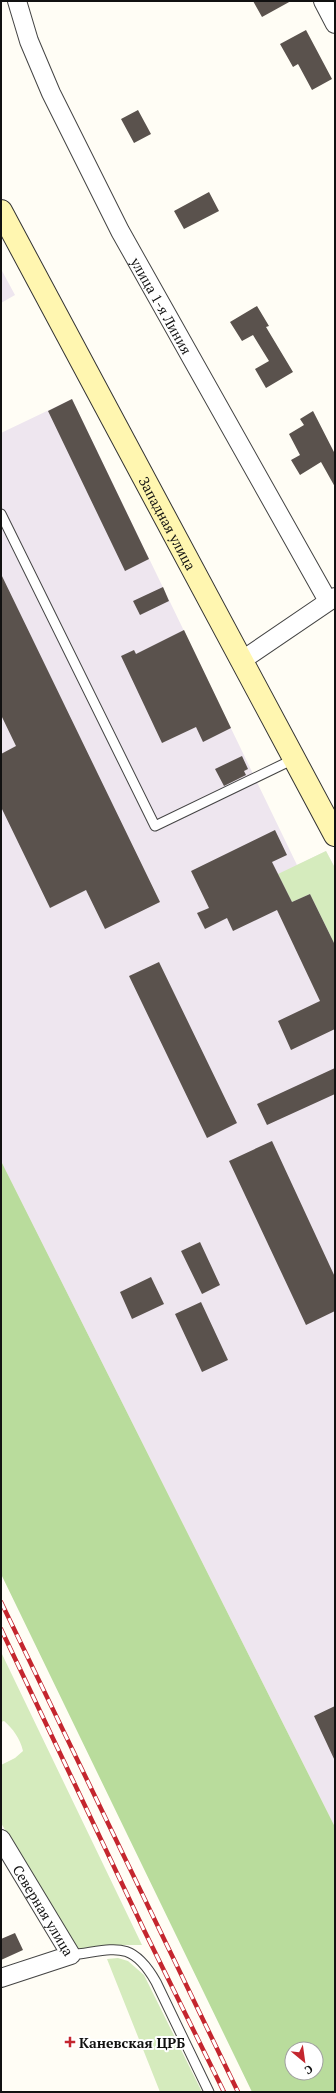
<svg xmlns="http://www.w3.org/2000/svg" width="336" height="2093" font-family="'PT Serif',serif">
	<rect width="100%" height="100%" fill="#fffdf5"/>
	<!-- industrial -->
	<path fill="#eee6ef" d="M1,269L15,295L1,303Z
		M72,399L297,865L326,851L335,868V1827L1,1161V433Z"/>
	<!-- green -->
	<path fill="#d5ebbd" d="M326,851L335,868V945L310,894L292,902L278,874Z
		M1,1652L142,1945H108L75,1949L1,1823V1765L15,1758L23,1751C20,1738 13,1729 4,1721L1,1722Z
		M118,1958L128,1961L144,1975L202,2092H160L107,1959Z"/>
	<!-- forest -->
	<path fill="#b9dc9c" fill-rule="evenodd" d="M1,1161L335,1827V2092H252L1,1574ZM292,2049H316V2073H292Z"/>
	<!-- building -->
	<path fill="#5a524d" d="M253,1H291L262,17Z
		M306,30L332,79L312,90L298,64L293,67L280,44Z
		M138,110L151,134L134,143L121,119Z
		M209,192L219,211L184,229L174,211Z
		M257,306L269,326L266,327L293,372L266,388L255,369L269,361L253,335L242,341L230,322Z
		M72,399L149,559L125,571L48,411Z
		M313,411L335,454V487L321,462L300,475L291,460L300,455L289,434L304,425L300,419Z
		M1,574L160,902L105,929L86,890L50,908L1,807V754L16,746L1,715Z
		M163,587L169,601L140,615L133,601Z
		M184,630L231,728L203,742L196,727L162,743L121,656L134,650L136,654Z
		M242,756L248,769L244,771L246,775L224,786L215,769Z
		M275,830L287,855L272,862L292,902L310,894L335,945V1029L291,1050L278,1021L320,1001L277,910L233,931L227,918L205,929L197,913L209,908L191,871Z
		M159,962L237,1123L207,1138L129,976Z
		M335,1068V1094L267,1125L257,1104Z
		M272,1141L335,1277V1311L306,1325L229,1161Z
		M200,1242L220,1285L202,1294L181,1251Z
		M151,1277L164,1304L132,1319L120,1292Z
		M201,1302L228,1360L202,1372L175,1314Z
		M335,1706V1761L314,1716Z
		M15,1933L23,1950L1,1960V1939Z"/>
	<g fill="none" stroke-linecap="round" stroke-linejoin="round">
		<defs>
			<path id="lane" d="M1,514L155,826L294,759
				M71,1955C114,1950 131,1938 156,1982L209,2092"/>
			<g id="street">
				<path id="s1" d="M17,1L29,41L51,93L120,231L328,601"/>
				<path d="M323,1L335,24"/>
				<path d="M241,661L335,597"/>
				<path id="s2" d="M1,1839L71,1955L1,1978"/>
			</g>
			<g id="secondary">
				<path id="s3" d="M1,211L335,835"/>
			</g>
		</defs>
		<!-- lane casing -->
		<use href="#lane" stroke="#444" stroke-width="11"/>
		<!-- street casing -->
		<use href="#street" stroke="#444" stroke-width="20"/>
		<!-- secondary casing -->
		<use href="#secondary" stroke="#333" stroke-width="24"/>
		<!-- lane -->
		<use href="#lane" stroke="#fff" stroke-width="9"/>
		<!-- street -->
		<use href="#street" stroke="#fff" stroke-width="18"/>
		<!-- secondary -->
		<use href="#secondary" stroke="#fff6b0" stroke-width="22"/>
		<defs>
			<path id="rail" d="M1,1602L238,2092
				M1,1629L144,1930L224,2092"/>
		</defs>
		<!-- rail casing -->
		<use href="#rail" stroke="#c4262e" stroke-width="4.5"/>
		<!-- rail -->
		<use href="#rail" stroke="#fff" stroke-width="3" stroke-dasharray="9" stroke-linecap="butt"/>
	</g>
	<!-- markers -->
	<path fill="#c4262e" stroke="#fff" stroke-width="1.5" d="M68 2036h4v4h4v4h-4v4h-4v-4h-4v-4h4z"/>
	<g text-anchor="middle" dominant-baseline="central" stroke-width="4" stroke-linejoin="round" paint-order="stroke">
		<!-- street labels -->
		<g font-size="14" fill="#111" stroke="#fff">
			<text stroke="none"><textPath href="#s1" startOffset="338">улица 1-я Линия</textPath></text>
			<text stroke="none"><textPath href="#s3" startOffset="354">Западная улица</textPath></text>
			<text stroke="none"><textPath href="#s2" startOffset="83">Северная улица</textPath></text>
		</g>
		<!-- poi labels -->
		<g font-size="14" font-weight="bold" fill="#111" stroke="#fff" text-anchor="start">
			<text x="79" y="2042">Каневская ЦРБ</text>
		</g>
	</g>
	<!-- border -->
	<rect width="336" height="2093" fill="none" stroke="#111111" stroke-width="4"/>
	<!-- north arrow -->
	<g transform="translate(304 2061) rotate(151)"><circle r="19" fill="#ffffff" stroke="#a0a0a0"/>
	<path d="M0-3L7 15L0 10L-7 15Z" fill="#c4262e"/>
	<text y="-6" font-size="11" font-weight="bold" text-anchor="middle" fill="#111111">С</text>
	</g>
</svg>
